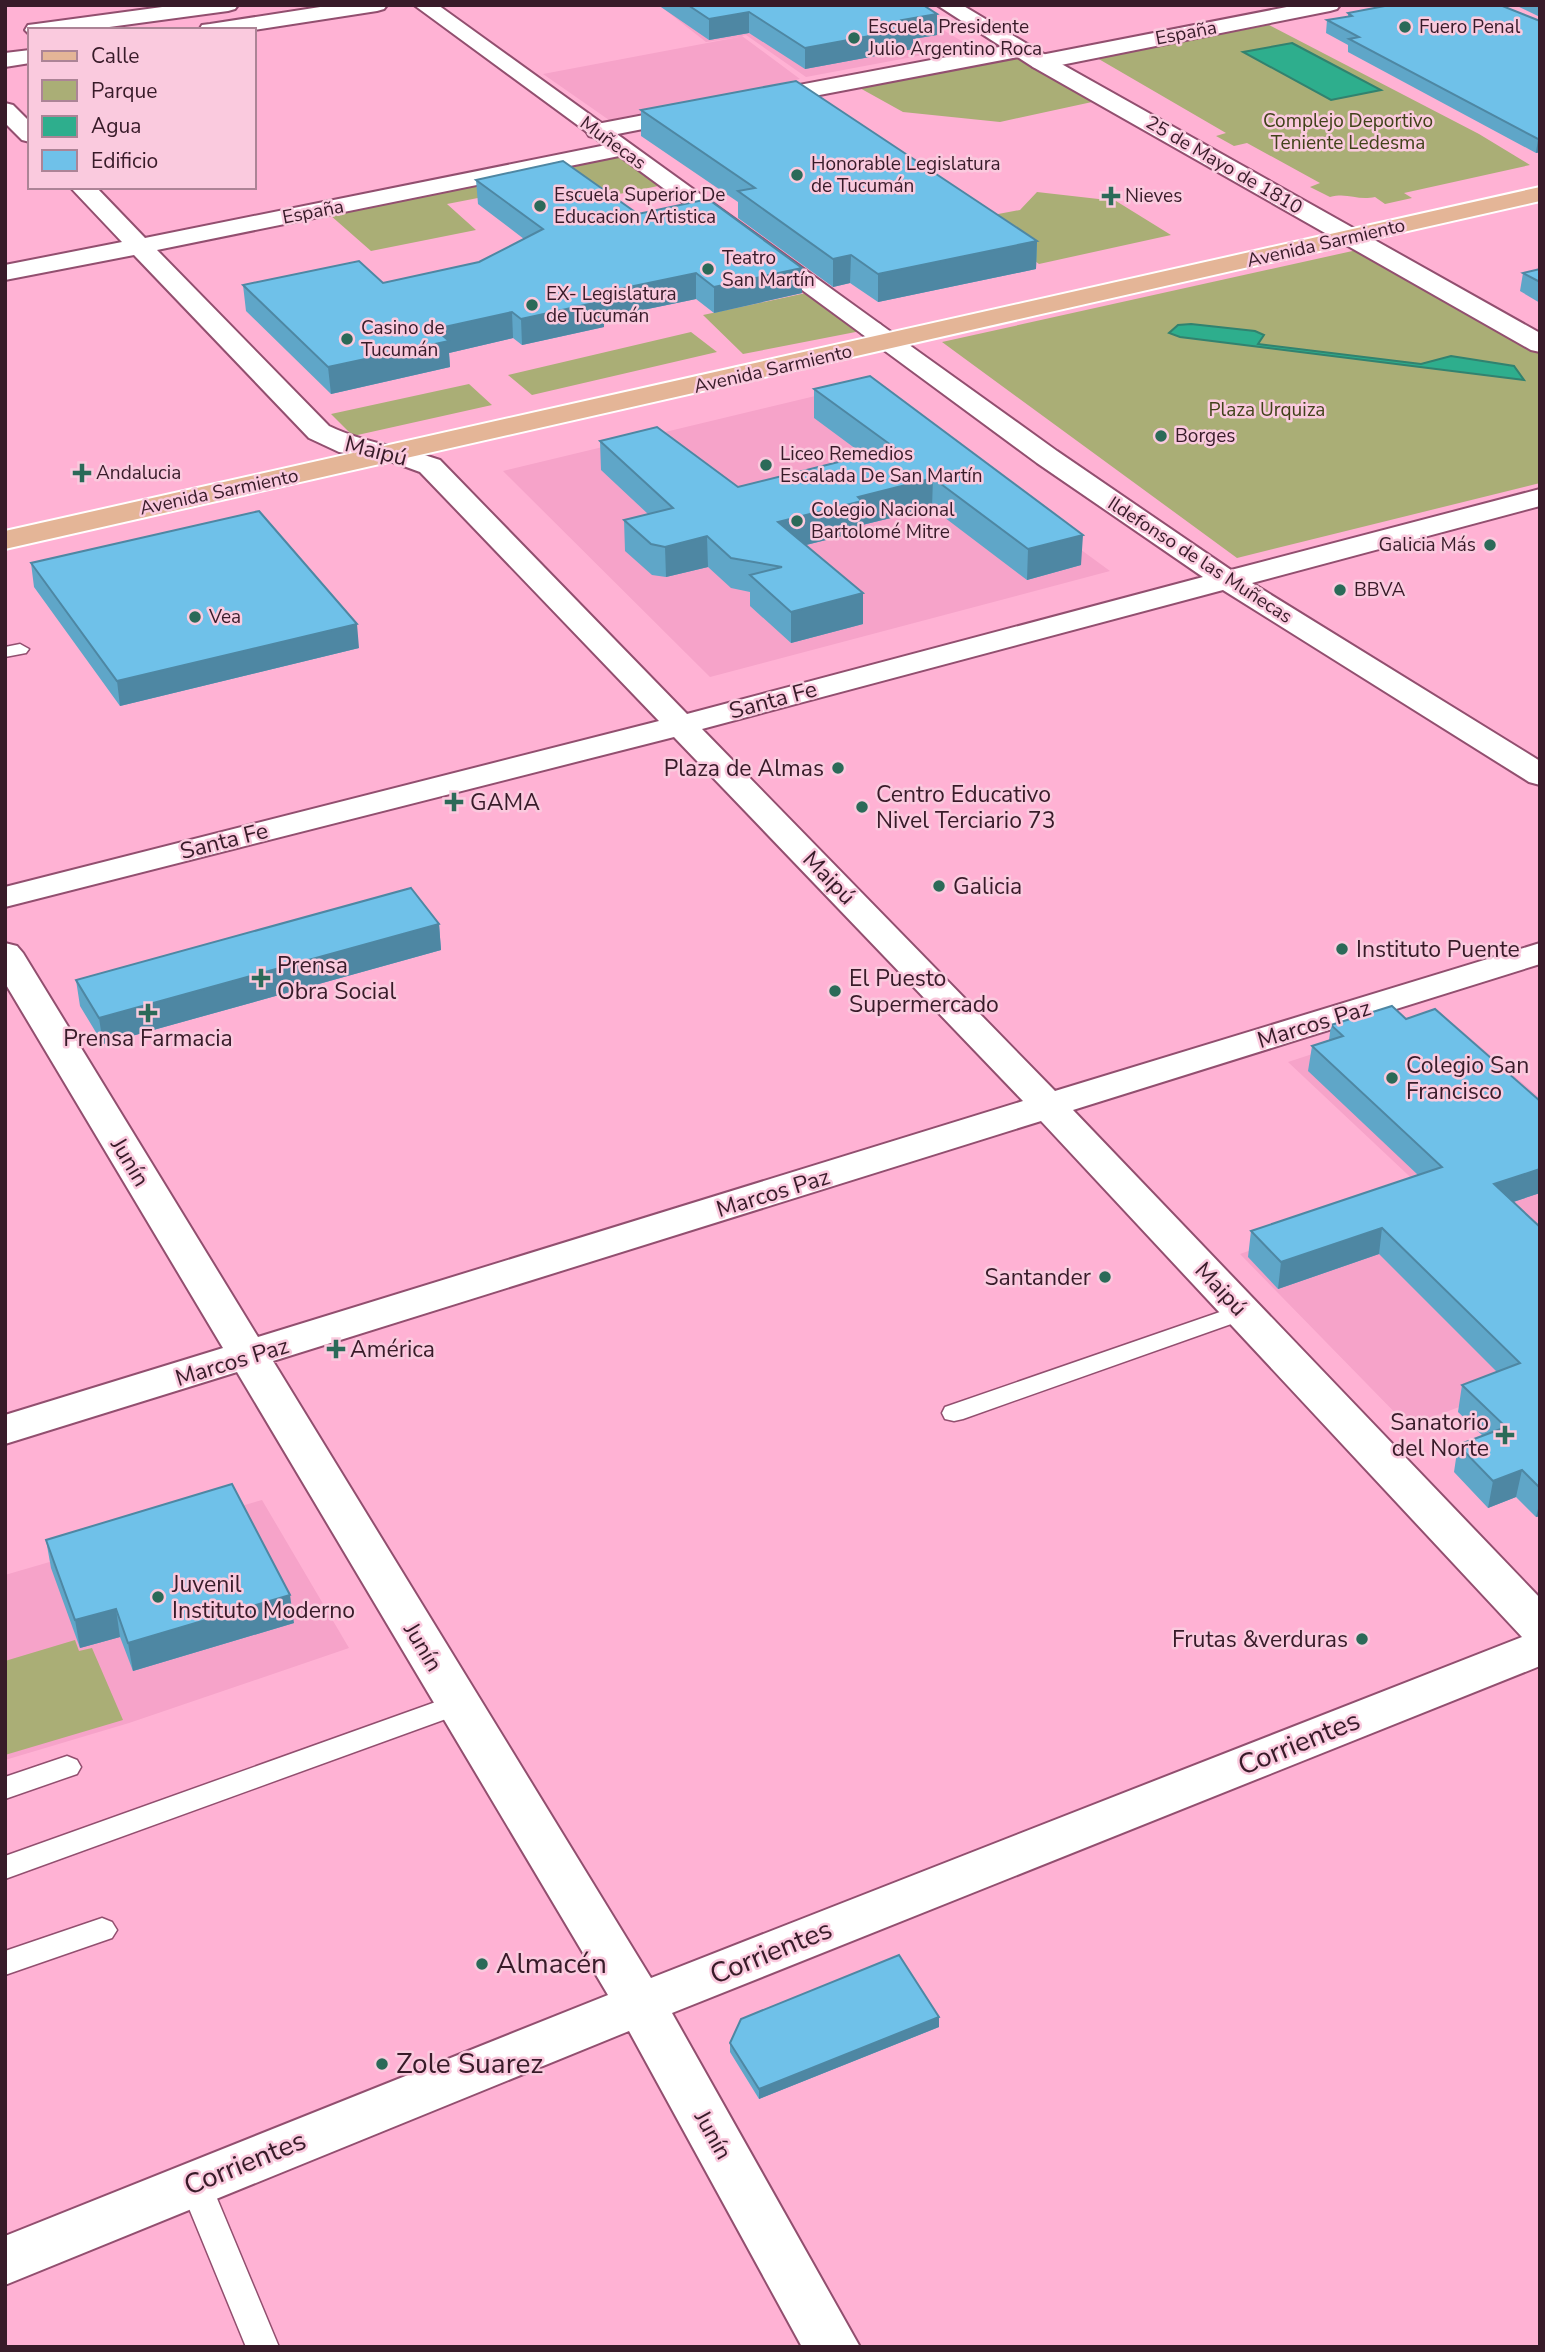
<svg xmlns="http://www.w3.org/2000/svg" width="1545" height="2352" font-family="'Nunito Sans',sans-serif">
	<rect width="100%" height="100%" fill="#ffb2d4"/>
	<!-- built -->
	<path fill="#f6a3c9" d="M659,5H901L965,43L955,49L806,77L746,35L742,36L800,79L609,120L543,74L739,37L706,42Z
		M857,386L1110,571L710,677L503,471Z
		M1440,1012L1540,1098V1377L1408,1426L1240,1254L1424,1190L1288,1062Z
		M262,1500L349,1648L129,1723L5,1760V1575Z"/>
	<!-- green -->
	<path fill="#aaae76" d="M1269,25L1479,134L1530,165L1404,193L1412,198L1385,204L1375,197C1357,201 1348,192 1330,197L1310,187L1320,183L1247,143L1234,146L1216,136L1226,133L1097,58Z
		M1017,58L1092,102L1000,122L903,112L858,87Z
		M619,157L658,186L600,198L575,179L447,204L476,230L371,251L330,215Z
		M1037,192L1116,201L1171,235L1039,264L977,218L1020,210Z
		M1366,248L1540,352V483L1237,558L942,342Z
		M806,293L871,329L743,354L703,315Z
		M691,332L717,352L532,395L508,375Z
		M469,384L492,405L353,436L331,414Z
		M75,1640L79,1651L92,1648L123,1720L5,1755V1661Z"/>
	<!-- water -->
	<path fill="#2eae8d" stroke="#31826f" stroke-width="2" d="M1292,43L1381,90L1331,100L1243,52Z
		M1191,324L1255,331L1264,335L1258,344L1421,364L1451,356L1514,366L1524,380L1180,337L1169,333L1178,325Z"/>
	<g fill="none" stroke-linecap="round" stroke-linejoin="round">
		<defs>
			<path id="lane" d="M20,644L29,649L26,653L5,657V647Z
				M1243,1304L1251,1307L1255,1312L1251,1317L963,1419L954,1421L945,1419L942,1413L945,1407Z
				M458,1694L468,1697L472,1704L468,1711L5,1879V1856Z
				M67,1756L77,1760L81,1767L77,1774L5,1799V1777Z
				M102,1918L112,1922L117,1930L112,1938L5,1975V1951Z
				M195,2170L206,2174L211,2184L279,2347H246L179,2184L184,2174Z"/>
			<path id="street" d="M177,5H238L235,9L228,11L87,30H30V35L25,30L28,25L36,24Z
				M333,5H387L384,9L377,11L254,30H199L202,25L210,24Z
				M1297,5H1340L1337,9L1330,11L1041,69L1033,67L1030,62L1033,57L1041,55Z
				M1021,43L1029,45L1032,50L1029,55L757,107L749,105L746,100L749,95L757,93Z
				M30,50V63L5,67V53Z
				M5,103L13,105L30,122V142L22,140L5,123Z
				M691,106L699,108L702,113L699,118L597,138L589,136L586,131L589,126L597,124Z
				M621,142L629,144L633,149L629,154L157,250L329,426C364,443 403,447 440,460L687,714L1203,577L1037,463L862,334L858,329L862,324L871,321L880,324L1057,451L1231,570L1540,489V506L1252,583L1540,761V785L1529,782L1223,590L702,729L1055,1091L1540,943V964L1073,1110L1540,1598V1666L672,2013L860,2347H802L629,2031L5,2285V2236L608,1995L237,1372L5,1444V1415L223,1348L5,983V943L17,946L23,953L258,1337L1023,1101L674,737L5,907V887L659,721L420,472L390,461L339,452L309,438L134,255L5,280V265L122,242L70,187H96L145,238ZM1041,1121L1522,1637L651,1978L273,1361Z"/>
			<path id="secondary" d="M414,5H438L880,324L884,329L880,334L871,337L862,334Z
				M937,5H962L1049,57L1540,333V352L1531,350L1033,67Z"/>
			<path id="primary" d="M1540,187V201L5,549V531Z"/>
		</defs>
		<!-- lane casing -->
		<use href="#lane" stroke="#924f6f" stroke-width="3"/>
		<!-- street casing -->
		<use href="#street" stroke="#924f6f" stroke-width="4"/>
		<!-- secondary casing -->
		<use href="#secondary" stroke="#924f6f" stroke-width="4"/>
		<!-- primary casing -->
		<use href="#primary" stroke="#fff" stroke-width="4"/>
		<!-- lane -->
		<use href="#lane" fill="#fff" fill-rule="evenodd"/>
		<!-- street -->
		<use href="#street" fill="#fff" fill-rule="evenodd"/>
		<!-- secondary -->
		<use href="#secondary" fill="#fff" fill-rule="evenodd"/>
		<!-- primary -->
		<use href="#primary" fill="#e4b597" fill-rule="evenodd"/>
	</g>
	<!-- wall -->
	<path fill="#5fa6c8" d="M658,5H923L937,35L913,39V49L805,69L749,33L709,40Z
		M1515,5H1540V17Z
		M1348,13L1540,21V152L1536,153L1348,52V45L1326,33L1327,20L1348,17Z
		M641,110L1037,241L1036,269L878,302L850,283L833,287L738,218V202L641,136Z
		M476,180L638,214L802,268V293L714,313L696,299L604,318V327L522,345L513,338L449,353L450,367L331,394L246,311L243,285L383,283L479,262L524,239L478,204Z
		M1540,269V303L1520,291L1523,273Z
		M814,389L1081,565L1027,580L932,508L862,525V531L806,545L863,624L791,643L750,606V592L731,588L708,567L666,577L652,575L625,551L624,520L648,514L601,470L600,441L738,487L864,455L814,418Z
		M31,563L359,648L120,706L34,587Z
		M439,924L441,950L103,1044L80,1006L76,980Z
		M1406,1019L1540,1101V1193L1513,1202L1540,1227V1516L1536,1517L1516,1497L1488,1508L1454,1472L1458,1445L1483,1436L1458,1412L1462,1385L1497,1372L1379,1254L1278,1289L1248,1257L1251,1231L1418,1175L1308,1071L1312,1046L1329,1040L1331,1025Z
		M46,1540L294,1623L133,1671L120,1637L80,1648L51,1568Z
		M939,2027L759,2099L730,2052V2043Z"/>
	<!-- shaded-wall -->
	<path fill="#4e87a3" d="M749,12V33L709,40V19Z
		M937,14V35L913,39V49L805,69V48L902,20Z
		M1538,139H1540V152L1536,153Z
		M1037,241L1036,269L878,302V274Z
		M851,255L850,283L833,287V259Z
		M802,268V293L714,313V287Z
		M696,273V299L604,318V327L522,345L521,319L595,294Z
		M512,312L513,338L449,353L450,367L331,394L328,367L435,329Z
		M933,478L932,508L862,525V531L778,552V522L858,497Z
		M1083,535L1081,565L1027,580L1028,549Z
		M707,536L708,567L666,577L665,547Z
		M863,593V624L791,643V612Z
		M357,624L359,648L120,706L117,681Z
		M439,924L441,950L103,1044L99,1018Z
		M1540,1169V1193L1489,1210L1494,1184Z
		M1382,1228L1379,1254L1278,1289L1281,1262Z
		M1522,1470L1516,1497L1488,1508L1493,1481Z
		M1540,1501V1516L1536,1517Z
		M290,1595L294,1623L133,1671L128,1643Z
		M116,1609L120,1637L80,1648L75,1620Z
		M939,2017V2027L759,2099V2089Z"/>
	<!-- building -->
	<path fill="#6fc1e9" stroke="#4e87a3" stroke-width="2" d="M688,5H923L937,14L902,20L913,28L805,48L749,12L709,19Z
		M1390,5H1500L1540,21V139H1538L1349,39L1359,37L1327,20L1352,16L1348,13Z
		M796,81L1037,241L878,274L851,255L833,259L738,191L755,188L641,110Z
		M563,161L638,214L708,199L802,268L714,287L696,273L595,294L603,301L521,319L512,312L435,329L449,341L328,367L243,285L359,261L383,283L479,262L543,229L476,180Z
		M1540,269V282L1523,273Z
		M870,376L1083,535L1028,549L933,478L858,497L862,501L778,522L863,593L791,612L750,575L782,567L731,558L707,536L665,547L651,544L624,520L673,508L600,441L657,427L738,487L895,448L814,389Z
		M259,511L357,624L117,681L31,563Z
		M411,888L439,924L99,1018L76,980Z
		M1392,1006L1406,1019L1435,1009L1540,1101V1169L1494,1184L1540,1227V1488L1522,1470L1493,1481L1458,1445L1506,1427L1462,1385L1520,1363L1382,1228L1281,1262L1251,1231L1442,1167L1312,1046L1343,1036L1331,1025Z
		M232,1484L290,1595L128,1643L116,1609L75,1620L46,1540Z
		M899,1955L939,2017L759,2089L730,2043L741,2019Z"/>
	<!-- markers -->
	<g fill="#2b6a58" stroke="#facade" stroke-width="2.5">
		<circle cx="1405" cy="27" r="7"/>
		<circle cx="854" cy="38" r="7"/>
		<circle cx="797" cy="175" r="7"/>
		<path d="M1107.5 185.5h7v7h7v7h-7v7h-7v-7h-7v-7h7z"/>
		<circle cx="540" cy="206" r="7"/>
		<circle cx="708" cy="269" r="7"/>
		<circle cx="532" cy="305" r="7"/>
		<circle cx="347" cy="339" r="7"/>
		<circle cx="1161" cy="436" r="7"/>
		<circle cx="766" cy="465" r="7"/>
		<path d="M78.5 462.5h7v7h7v7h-7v7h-7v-7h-7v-7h7z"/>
		<circle cx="797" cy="521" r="7"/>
		<circle cx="1490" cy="545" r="7"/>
		<circle cx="1340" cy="590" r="7"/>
		<circle cx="195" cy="617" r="7"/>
		<circle cx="838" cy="768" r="7"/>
		<path d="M450.5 791.5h7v7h7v7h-7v7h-7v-7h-7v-7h7z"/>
		<circle cx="862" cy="807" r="7"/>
		<circle cx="939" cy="886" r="7"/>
		<circle cx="1342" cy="949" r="7"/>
		<path d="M257.5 967.5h7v7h7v7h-7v7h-7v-7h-7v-7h7z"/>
		<circle cx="835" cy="991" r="7"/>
		<path d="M144.5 1002.5h7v7h7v7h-7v7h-7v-7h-7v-7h7z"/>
		<circle cx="1392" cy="1078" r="7"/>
		<circle cx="1105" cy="1277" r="7"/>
		<path d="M332.5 1338.5h7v7h7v7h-7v7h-7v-7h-7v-7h7z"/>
		<path d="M1501.5 1424.5h7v7h7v7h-7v7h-7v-7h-7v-7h7z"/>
		<circle cx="158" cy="1597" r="7"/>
		<circle cx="1362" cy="1639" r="7"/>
		<circle cx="482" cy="1964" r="7"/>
		<circle cx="382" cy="2064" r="7"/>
	</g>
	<g text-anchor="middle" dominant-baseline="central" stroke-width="5" stroke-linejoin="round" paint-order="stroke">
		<!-- far-poi labels -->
		<g font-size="19" fill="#381b29" stroke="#facade" text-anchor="start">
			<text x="868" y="27">Escuela Presidente<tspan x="868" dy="22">Julio Argentino Roca</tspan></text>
			<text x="1419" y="27">Fuero Penal</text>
			<text x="811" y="164">Honorable Legislatura<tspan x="811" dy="22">de Tucumán</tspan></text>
			<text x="554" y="195">Escuela Superior De<tspan x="554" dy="22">Educacion Artistica</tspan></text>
			<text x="1125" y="196">Nieves</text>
			<text x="722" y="258">Teatro<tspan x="722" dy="22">San Martín</tspan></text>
			<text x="546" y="294">EX- Legislatura<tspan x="546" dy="22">de Tucumán</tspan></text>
			<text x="361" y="328">Casino de<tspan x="361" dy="22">Tucumán</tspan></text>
			<text x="1175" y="436">Borges</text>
			<text x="780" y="454">Liceo Remedios<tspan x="780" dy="22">Escalada De San Martín</tspan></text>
			<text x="96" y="473">Andalucia</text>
			<text x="811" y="510">Colegio Nacional<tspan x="811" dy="22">Bartolomé Mitre</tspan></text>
			<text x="1476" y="545" text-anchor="end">Galicia Más</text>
			<text x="1354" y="590">BBVA</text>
			<text x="209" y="617">Vea</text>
		</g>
		<!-- far-street labels -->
		<g font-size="19" fill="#381b29" stroke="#facade">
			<text transform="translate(1186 33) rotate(-11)">España</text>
			<text transform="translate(613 143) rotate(36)">Muñecas</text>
			<text transform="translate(1224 165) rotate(30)">25 de Mayo de 1810</text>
			<text transform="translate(313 212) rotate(-11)">España</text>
			<text transform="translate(1326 243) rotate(-13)">Avenida Sarmiento</text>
			<text transform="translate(773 369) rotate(-13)">Avenida Sarmiento</text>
			<text transform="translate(219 492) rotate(-12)">Avenida Sarmiento</text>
			<text transform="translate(1200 560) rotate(33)">Ildefonso de las Muñecas</text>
		</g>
		<!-- far-park labels -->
		<g font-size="19" fill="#41421a" stroke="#facade">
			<text x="1348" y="121">Complejo Deportivo<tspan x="1348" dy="22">Teniente Ledesma</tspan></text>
			<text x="1267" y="410">Plaza Urquiza</text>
		</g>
		<!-- street labels -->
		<g font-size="23" fill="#381b29" stroke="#facade">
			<text transform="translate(376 451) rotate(14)">Maipú</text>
			<text transform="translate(773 700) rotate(-15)">Santa Fe</text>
			<text transform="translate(224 841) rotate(-14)">Santa Fe</text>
			<text transform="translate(829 878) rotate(46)">Maipú</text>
			<text transform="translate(1314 1024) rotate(-17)">Marcos Paz</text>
			<text transform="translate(130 1162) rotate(59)">Junín</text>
			<text transform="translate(773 1193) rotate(-17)">Marcos Paz</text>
			<text transform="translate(1221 1289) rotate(47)">Maipú</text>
			<text transform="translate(232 1362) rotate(-17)">Marcos Paz</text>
			<text transform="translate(423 1647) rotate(59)">Junín</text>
			<text transform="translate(713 2135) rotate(61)">Junín</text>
		</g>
		<!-- poi labels -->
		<g font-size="23" fill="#381b29" stroke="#facade" text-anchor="start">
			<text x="824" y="768" text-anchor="end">Plaza de Almas</text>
			<text x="876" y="794">Centro Educativo<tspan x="876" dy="26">Nivel Terciario 73</tspan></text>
			<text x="470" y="802">GAMA</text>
			<text x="953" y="886">Galicia</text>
			<text x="1356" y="949">Instituto Puente</text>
			<text x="277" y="965">Prensa<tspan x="277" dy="26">Obra Social</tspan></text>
			<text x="849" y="978">El Puesto<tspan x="849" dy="26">Supermercado</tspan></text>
			<text x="148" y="1038" text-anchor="middle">Prensa Farmacia</text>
			<text x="1406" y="1065">Colegio San<tspan x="1406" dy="26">Francisco</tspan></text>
			<text x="1091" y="1277" text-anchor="end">Santander</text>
			<text x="350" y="1349">América</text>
			<text x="1489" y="1422" text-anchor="end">Sanatorio<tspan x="1489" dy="26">del Norte</tspan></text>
			<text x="172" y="1584">Juvenil<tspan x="172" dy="26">Instituto Moderno</tspan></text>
			<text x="1348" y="1639" text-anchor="end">Frutas &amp;verduras</text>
		</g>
		<!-- near-street labels -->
		<g font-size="28" fill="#381b29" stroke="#facade">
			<text transform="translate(1299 1743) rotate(-22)">Corrientes</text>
			<text transform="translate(771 1952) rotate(-22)">Corrientes</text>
			<text transform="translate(245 2163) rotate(-22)">Corrientes</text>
		</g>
		<!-- near-poi labels -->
		<g font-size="28" fill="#381b29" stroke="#facade" text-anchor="start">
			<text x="496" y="1964">Almacén</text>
			<text x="396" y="2064">Zole Suarez</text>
		</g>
	</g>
	<!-- border -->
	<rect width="1545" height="2352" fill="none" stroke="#381b29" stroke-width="14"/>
	<!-- legend -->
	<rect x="28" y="28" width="228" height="161" fill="#facade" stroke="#ac8496" stroke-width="2"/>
	<rect x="42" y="51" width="35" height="10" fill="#e4b597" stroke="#ac8496" stroke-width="2"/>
	<text x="91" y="63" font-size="21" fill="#381b29">Calle</text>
	<rect x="42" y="80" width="35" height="21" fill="#aaae76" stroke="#ac8496" stroke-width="2"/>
	<text x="91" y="98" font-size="21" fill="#381b29">Parque</text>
	<rect x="42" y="116" width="35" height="21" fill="#2eae8d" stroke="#ac8496" stroke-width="2"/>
	<text x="91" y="133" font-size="21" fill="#381b29">Agua</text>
	<rect x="42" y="150" width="35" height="21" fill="#6fc1e9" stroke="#ac8496" stroke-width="2"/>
	<text x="91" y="168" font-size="21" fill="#381b29">Edificio</text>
</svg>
